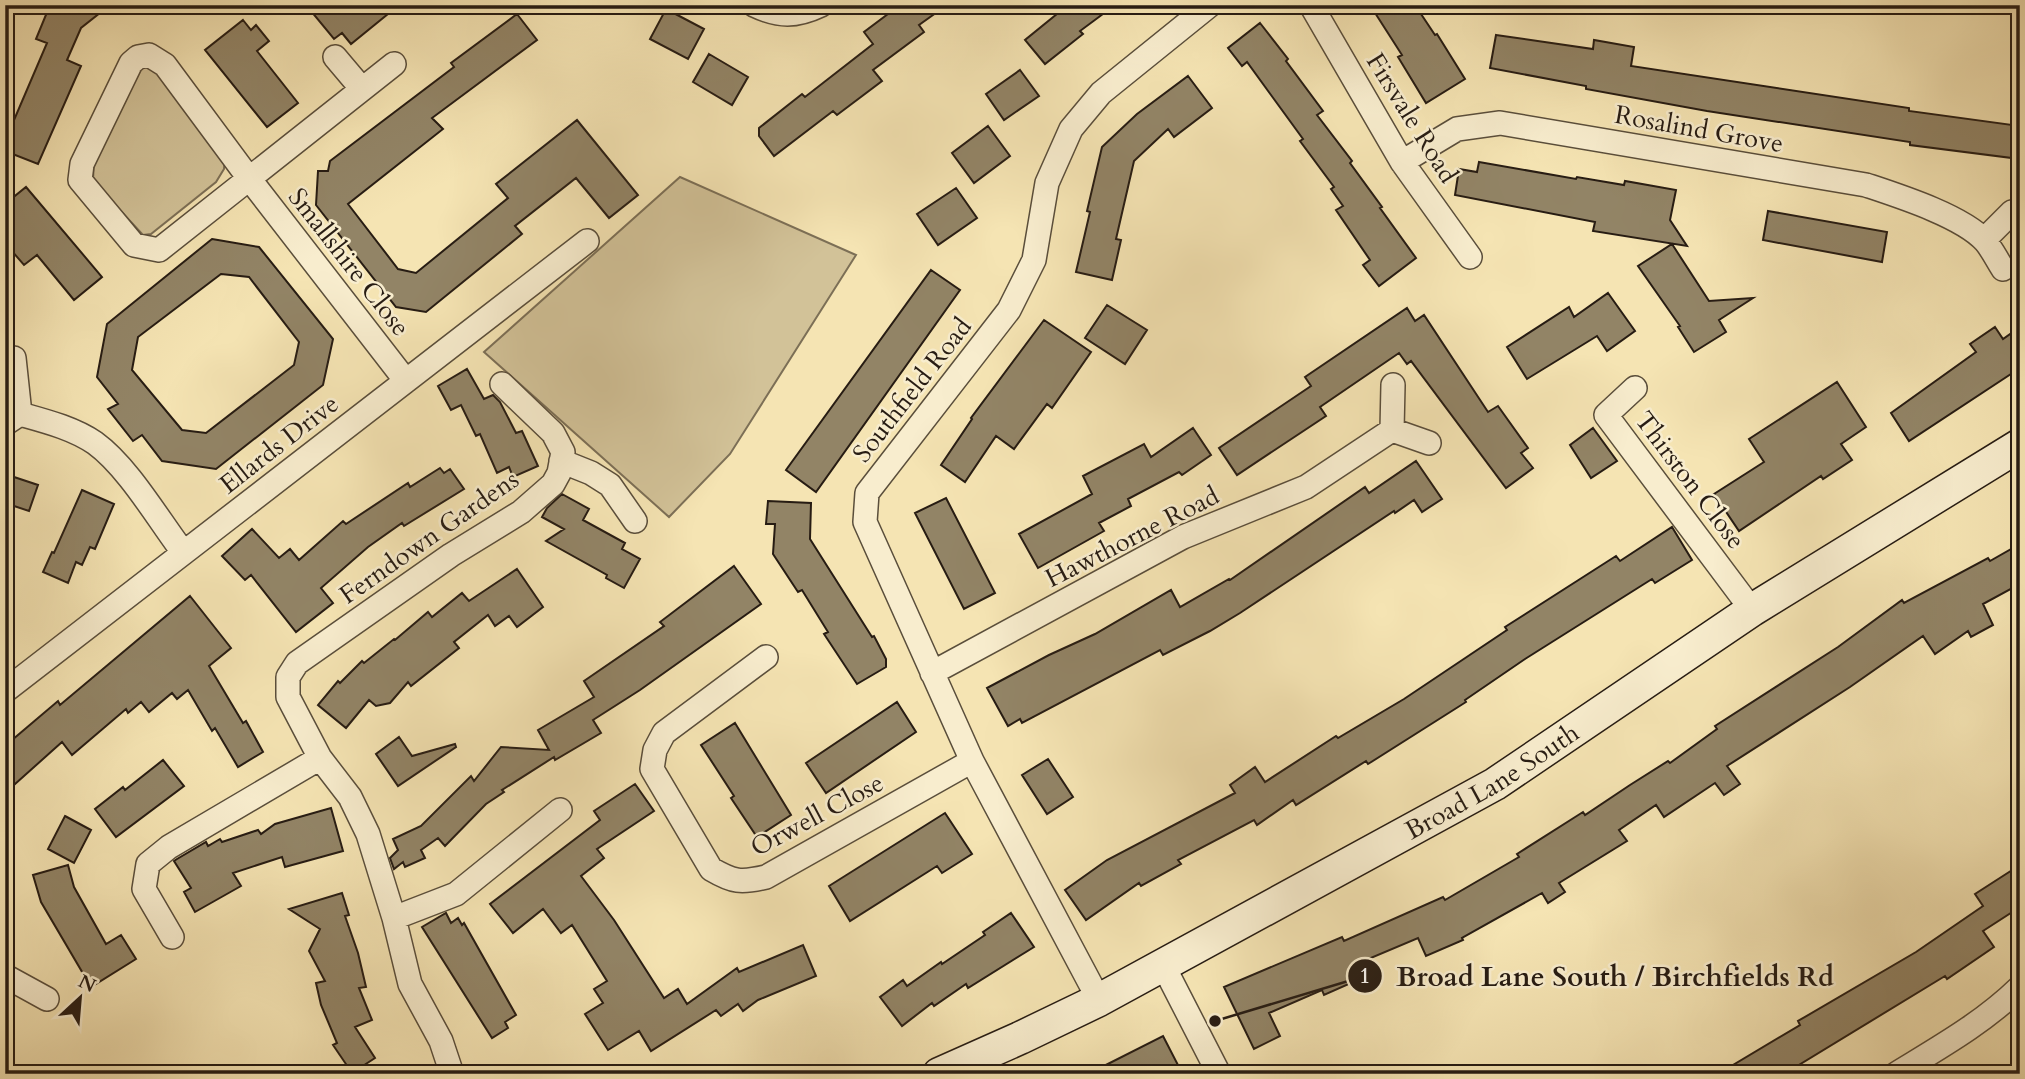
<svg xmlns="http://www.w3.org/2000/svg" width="2025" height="1079" font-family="Cardo,serif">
	<rect width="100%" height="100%" fill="#f5e4b3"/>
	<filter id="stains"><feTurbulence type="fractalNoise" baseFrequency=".00286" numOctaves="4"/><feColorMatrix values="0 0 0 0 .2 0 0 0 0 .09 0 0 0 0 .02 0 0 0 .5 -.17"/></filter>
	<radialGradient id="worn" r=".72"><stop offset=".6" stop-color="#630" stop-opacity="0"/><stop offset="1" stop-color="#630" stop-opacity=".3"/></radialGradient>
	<!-- green -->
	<path fill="#d2c298" stroke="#7c6f56" stroke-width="2" d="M142,66L159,71L225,155L224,169L216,182L151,234L143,235L93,181L94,160Z
		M680,177L856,255L730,454L669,517L484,352Z"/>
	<!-- building -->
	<path fill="#928466" stroke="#271c13" stroke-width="2" fill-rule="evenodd" d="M50,5H110L81,28L67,60L81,66L38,164L5,151V141L47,43L36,39Z
		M306,5H399L351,44L342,33L334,39Z
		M900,5H947L919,25L924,32L873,70L882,81L837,115L833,111L774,156L759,136V128L802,94L805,97L873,44L864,32Z
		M1068,5H1115L1080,31L1083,34L1045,64L1025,40Z
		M1370,5H1415L1435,35L1437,34L1465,79L1426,103L1398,57L1402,55Z
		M666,9L704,29L688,59L650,39Z
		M517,14L537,40L432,118L443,129L348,204L398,269L416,273L508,198L496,184L577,120L638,195L609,218L576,178L515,226L522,234L426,312L396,307L316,205L318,171H328L330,161L454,67L451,63Z
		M243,20L251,30L256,25L269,41L257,51L298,103L267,127L205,50Z
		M1260,23L1288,59L1286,61L1323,111L1317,115L1352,161L1350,163L1382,207L1380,208L1416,258L1379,286L1363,265L1370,260L1336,210L1343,206L1331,189L1334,187L1300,141L1303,139L1247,62L1242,66L1228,48Z
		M1496,35L1593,49L1594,40L1634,47L1631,66L1909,108V111L2020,126V159L1910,145V142L1707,111L1586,89V86L1490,68Z
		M709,54L748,77L732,105L693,82Z
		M1020,70L1039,96L1004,120L986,94Z
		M1188,76L1212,108L1174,137L1168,129L1134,161L1116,239L1121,240L1112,280L1076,272L1090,212L1087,211L1102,147L1137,114Z
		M988,126L1010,156L974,183L952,153Z
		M1479,162L1576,179L1577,177L1624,185L1625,181L1676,190L1670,220L1687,246L1593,231L1595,222L1455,195L1459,169L1477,172Z
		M26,187L102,277L74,300L37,255L24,265L5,243V204Z
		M956,188L977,218L938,245L917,214Z
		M1768,211L1887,232L1882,262L1763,240Z
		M212,239L259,247L333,339L323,385L216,469L162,461L142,435L133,441L108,409L118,404L97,377L107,324ZM221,274L249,277L299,342L294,365L206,433L182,430L132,370L138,337Z
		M1672,244L1709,301L1753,298L1719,320L1726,332L1694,352L1678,327L1680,326L1638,266Z
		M931,270L960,290L816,492L786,470Z
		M1608,293L1635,331L1607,351L1597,336L1527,379L1507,347L1569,307L1574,317Z
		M1107,305L1147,330L1125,364L1085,338Z
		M1407,308L1415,321L1424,315L1488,412L1498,406L1528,448L1521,453L1533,468L1506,488L1411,361L1407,364L1399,353L1320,407L1326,416L1237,475L1219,448L1311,386L1305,377Z
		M1044,320L1091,352L1052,408L1047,404L1014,449L996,436L965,482L941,465L972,419L971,418Z
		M1995,327L2003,339L2020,327V368L1909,441L1891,413L1976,352L1970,344Z
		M467,369L484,399L493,395L500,402L516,433L522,431L538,466L513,477L509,467L497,473L480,434L476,436L461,405L451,410L438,386Z
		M1837,382L1866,427L1841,444L1852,460L1823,479L1821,476L1739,531L1714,494L1764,462L1749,439Z
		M1193,428L1211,455L1182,475L1179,472L1128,499L1131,506L1099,523L1104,531L1038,568L1019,534L1092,494L1083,476L1144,444L1151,457Z
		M1593,428L1617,461L1591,478L1570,445Z
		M1416,461L1442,499L1422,512L1414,500L1395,513L1394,511L1240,613L1210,631L1163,655L1160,650L1022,723L1020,719L1008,726L987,688L1049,655L1095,634L1171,590L1180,607L1229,579L1230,580L1365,487L1369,493Z
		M440,468L444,473L450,469L464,489L404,526L402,523L368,547L321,588L333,603L296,632L251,575L245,580L222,556L252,529L279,558L290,549L299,560L343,521L346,524L408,483L410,487Z
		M5,474L38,485L29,511L5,503Z
		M82,490L114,504L95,549L90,547L82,565L76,562L68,583L43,572L52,552L54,553Z
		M562,494L589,509L583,520L625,543L622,549L640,559L624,588L606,578L607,575L546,541L564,529L542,517L547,508Z
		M946,498L995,593L964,609L915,513Z
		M768,501L811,503L810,539L872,637L874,636L886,659V667L857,684L824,634L828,632L802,590L798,592L773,554L775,524H766Z
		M1672,527L1692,560L1655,583L1652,579L1525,659L1465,700L1466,702L1368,764L1366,761L1296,805L1293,800L1257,825L1254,820L1178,860L1181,864L1141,886L1139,883L1086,920L1065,890L1107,860L1235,793L1230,785L1255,767L1265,782L1336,736L1338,738L1404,699L1507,630L1505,627L1616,556L1620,561Z
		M2020,544V584L1983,604L1993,625L1971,637L1968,631L1935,654L1923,636L1850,687L1727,766L1740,784L1724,795L1715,783L1664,817L1656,805L1619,830L1627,841L1559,883L1565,892L1548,903L1542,893L1462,938L1463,940L1426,956L1418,938L1354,965L1360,979L1324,995L1322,990L1269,1013L1280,1036L1254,1049L1224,987L1342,937L1344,941L1443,897L1445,900L1519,857L1517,854L1583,812L1585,815L1630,785L1668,761L1670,763L1717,729L1715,726L1838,647L1902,600L1904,603L1988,558L1990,561Z
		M734,566L761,604L640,690L593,720L601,733L555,760L554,757L502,790L504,792L486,804L445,846L438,838L421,850L425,858L405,867L403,862L394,869L390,858L398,850L393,839L421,826L471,776L474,781L501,747L549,750L538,730L594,697L584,681L664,626L660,622Z
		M517,569L543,607L517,627L509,616L495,626L488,615L454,642L459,648L411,686L408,682L390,703L376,706L369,700L346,728L318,705L338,681L340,683L362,661L364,663L394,639L395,640L428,612L432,617L462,593L469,601Z
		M190,596L231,648L209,666L243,723L246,721L263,752L238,767L215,728L212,731L188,690L177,699L172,693L149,712L141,702L128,713L126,709L72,755L62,742L5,793V746L58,701L60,705Z
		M897,702L916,732L826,793L806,763Z
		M735,723L791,815L757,837L731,798L734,796L701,745Z
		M399,737L412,756L455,744L456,747L398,786L376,754Z
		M1048,759L1073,797L1047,814L1022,775Z
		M163,760L184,786L116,837L95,809L123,787L125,790Z
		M635,784L654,811L597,849L604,858L581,876L614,920L664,998L678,989L687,1004L737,968L739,972L803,945L816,976L758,1000L743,1011L738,1004L721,1016L716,1010L651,1051L639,1031L608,1050L585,1014L603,1003L594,989L607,981L572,925L561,933L543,909L513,933L490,904L600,820L594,811Z
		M331,808L343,851L285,867L282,857L233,873L241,886L195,912L184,892L191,888L174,861L177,859L206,842L208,846L220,839L222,842L258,830L261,834L275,824Z
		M945,813L972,854L942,873L937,866L850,921L829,886Z
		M65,816L91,830L74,863L48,849Z
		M68,865L74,887L106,944L121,935L136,959L91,987L41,902L33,875Z
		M2020,865V907L1983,931L1994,947L1947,979L1945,976L1784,1074H1718L1800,1025L1798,1021L1916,952L1983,906L1975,894Z
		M342,893L349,915L345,916L358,953L366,987L359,988L372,1020L355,1027L375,1058L352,1073L333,1045L337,1043L321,1005L316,983L325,981L309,951L320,929L289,909Z
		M446,913L451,923L458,918L462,925L464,923L516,1015L505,1022L508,1028L492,1038L422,927Z
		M1011,913L1034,947L968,988L966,984L934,1006L932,1003L902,1026L880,997L903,980L907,986L941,962L942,964L985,935L983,932Z
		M1163,1036L1179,1067L1165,1074H1088Z"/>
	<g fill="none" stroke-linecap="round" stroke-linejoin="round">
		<defs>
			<path id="street" d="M754,5C779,17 796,17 821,5
				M1311,5L1402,162L1470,257
				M335,57L362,89
				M394,64L159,250L134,245L80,180L82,164L131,63L138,57L149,55L165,65L248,177L406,381
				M1402,162L1457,129L1500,123L1866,185C1899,196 1962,216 1985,241C1992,249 1997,260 2003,269
				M1984,240L2012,212
				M1393,385L1392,430L1429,443
				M1635,388L1606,415L1752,610
				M20,414C45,421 73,428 95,443C128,467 158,519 183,552
				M5,424L20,414L14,358
				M561,461L591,473L610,485L635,521
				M766,657L664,733L655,750L652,769L711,869C733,882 741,883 766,877L972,761
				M932,673L1183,537L1306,487L1392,430
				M5,691L587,241
				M394,918L456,894L560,810
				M172,937L144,889L148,864L169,847L320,758
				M1162,963L1219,1074
				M5,976L47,999
				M1099,1000L972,761L865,522L867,493L1009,310L1034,260L1047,183L1071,129L1101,93L1210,5
				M452,1074L441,1041L410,984L394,918L368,834L350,797L320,758L288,697V677L297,663L451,555L521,512L553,484L559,473L563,452L553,433L502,384
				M1896,1074C1940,1047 1983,1023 2020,987"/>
			<g id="secondary">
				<path id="s1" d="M939,1074L1020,1038L1099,1000L1495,784L1752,610L2020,445"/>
			</g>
		</defs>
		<!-- street casing -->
		<use href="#street" stroke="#5a4e3b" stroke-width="26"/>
		<!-- secondary casing -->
		<use href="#secondary" stroke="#271c13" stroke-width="35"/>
		<!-- street -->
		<use href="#street" stroke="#f8edce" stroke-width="23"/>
		<!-- secondary -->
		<use href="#secondary" stroke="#f8edce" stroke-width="32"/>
	</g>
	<g text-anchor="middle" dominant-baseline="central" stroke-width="5" stroke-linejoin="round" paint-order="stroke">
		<!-- street labels -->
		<g font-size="26" fill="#271c13" stroke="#f8edce">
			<text transform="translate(1412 118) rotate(58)">Firsvale Road</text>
			<text transform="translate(1699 129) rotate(10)">Rosalind Grove</text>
			<text transform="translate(349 262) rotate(52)">Smallshire Close</text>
			<text transform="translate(912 390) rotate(-52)">Southfield Road</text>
			<text transform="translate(279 444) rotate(-38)">Ellards Drive</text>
			<text transform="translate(1690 480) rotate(53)">Thirston Close</text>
			<text transform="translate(429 537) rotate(-35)">Ferndown Gardens</text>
			<text transform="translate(1132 537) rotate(-27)">Hawthorne Road</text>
			<text stroke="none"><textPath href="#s1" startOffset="626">Broad Lane South</textPath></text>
			<text transform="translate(817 815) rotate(-28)">Orwell Close</text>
		</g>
	</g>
	<!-- callouts -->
	<path fill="none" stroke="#271c13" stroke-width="2.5" d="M1215 1021L1365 976"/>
	<g fill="#271c13" stroke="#f8edce" stroke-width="2.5">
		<circle cx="1215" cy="1021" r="7"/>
		<circle cx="1365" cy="976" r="18"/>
	</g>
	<g font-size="21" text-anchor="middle" font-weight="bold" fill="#fff">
		<text x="1365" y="983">1</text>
	</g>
	<g font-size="28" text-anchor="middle" font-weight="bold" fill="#271c13" stroke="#f8edce" stroke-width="5" stroke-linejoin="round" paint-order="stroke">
		<text x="1615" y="986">Broad Lane South / Birchfields Rd</text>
	</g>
	<!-- margin -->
	<rect width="2025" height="1079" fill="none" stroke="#f5e4b3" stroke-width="28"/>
	<rect x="7" y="7" width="2011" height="1065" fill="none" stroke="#271c13" stroke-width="3.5"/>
	<rect x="14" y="14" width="1997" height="1051" fill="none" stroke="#271c13" stroke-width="2"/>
	<!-- north arrow -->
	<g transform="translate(80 998) rotate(26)" stroke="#f8edce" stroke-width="5" paint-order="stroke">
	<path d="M0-5L12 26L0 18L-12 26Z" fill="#271c13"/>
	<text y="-10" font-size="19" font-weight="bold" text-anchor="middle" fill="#271c13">N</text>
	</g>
	<rect width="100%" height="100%" filter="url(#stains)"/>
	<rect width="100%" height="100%" fill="url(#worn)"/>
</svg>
